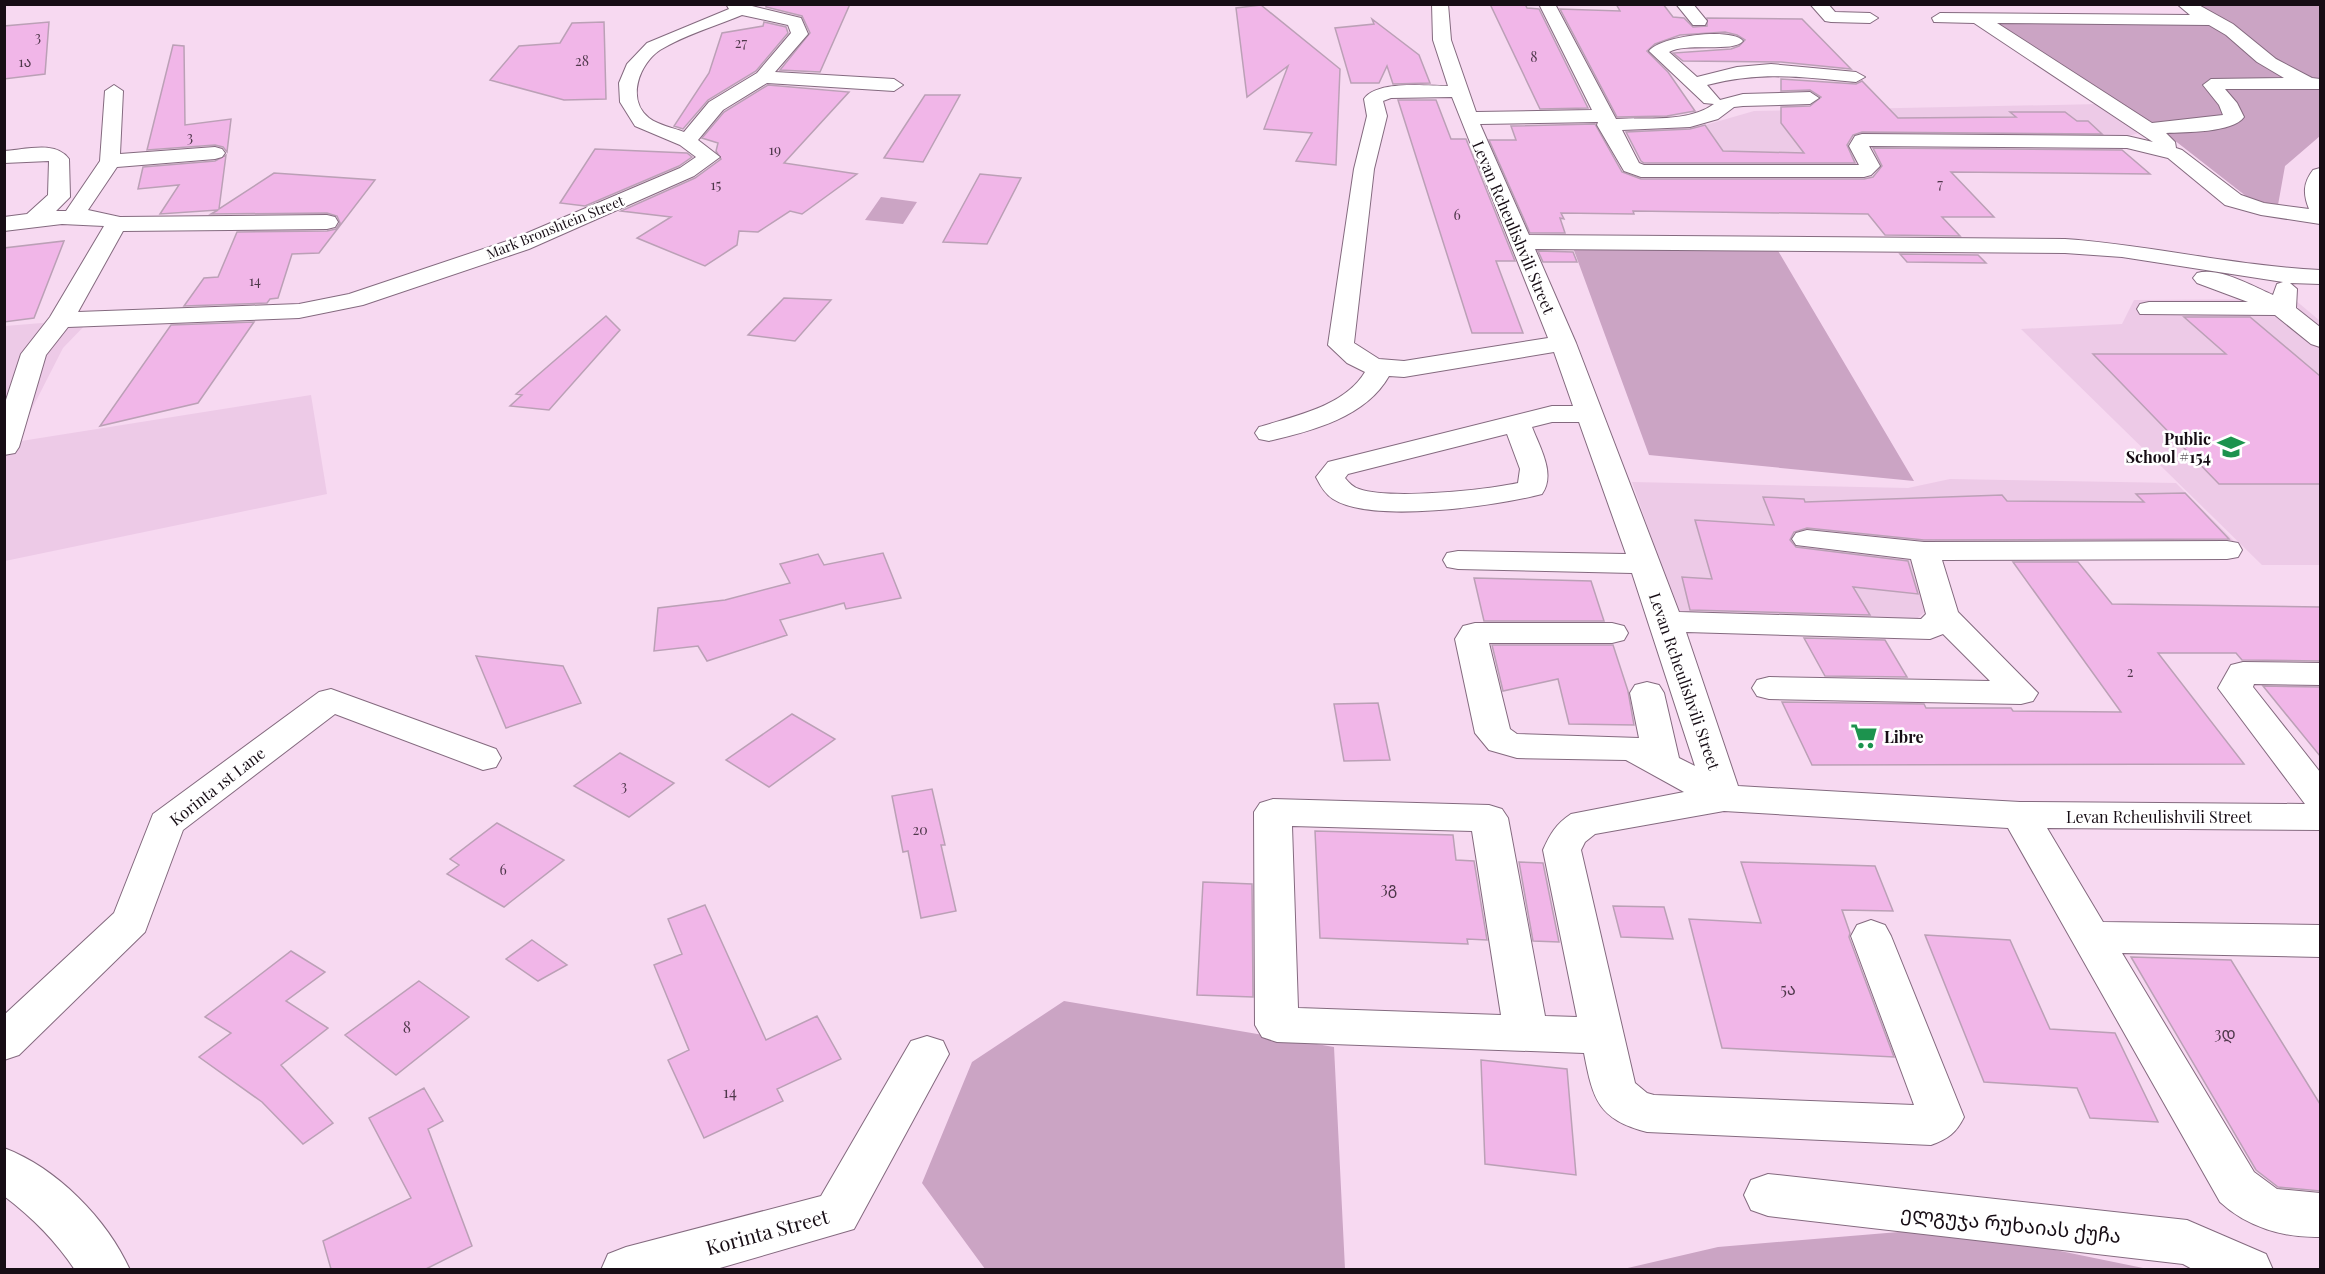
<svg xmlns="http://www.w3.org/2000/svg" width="2325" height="1274" font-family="'Playfair Display','Noto Sans Georgian',serif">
	<rect width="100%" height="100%" fill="#f7d9f1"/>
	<!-- built -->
	<path fill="#edcae7" d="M2100,104L2139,133L2121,138L1854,136L1847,139L1859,165L1852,169L1649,167L1626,127L1702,126L1754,111Z
		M2294,299L2320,321V565H2262L2021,329L2122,324L2134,300Z
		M91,319L63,348L15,442L311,395L327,494L5,561V326Z
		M1950,479L2176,483L2235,542L1917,548L1926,611L1913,622L1679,617L1632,482L1908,488Z"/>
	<!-- green -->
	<path fill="#cba4c4" d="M2196,5H2320V136L2285,166L2278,205L2251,200L2151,122L1993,22H2226Z
		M881,197L917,202L903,224L865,220Z
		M1572,245L1777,249L1914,481L1649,455Z
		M1064,1001L1334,1047L1345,1269H985L922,1183L972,1062Z
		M1947,1228L2148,1269L1619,1270L1718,1247Z"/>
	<!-- building -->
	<path fill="#f1b6e8" stroke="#bba0b6" stroke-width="1.5" d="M766,4H850L820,72L780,70L810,33L802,16L766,7Z
		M1490,4H1525L1527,8L1539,9L1588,108L1540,109Z
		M1616,4H1663L1673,17L1684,18L1693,27L1707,26V18L1802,19L1851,69L1781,62L1683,61L1673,53L1731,49L1739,46L1745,40L1737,35L1725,32L1680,35L1655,44L1647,51L1668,72L1695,111L1667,116L1617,117L1560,9L1620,11Z
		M1261,5L1340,69L1336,165L1296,161L1312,133L1264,129L1288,66L1247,97L1236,8Z
		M1372,19L1419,55L1430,83L1393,84L1387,66L1379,83H1351L1335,28L1374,24Z
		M49,22L45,74L4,79V26Z
		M604,22L606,99L564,100L490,80L519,46L560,43L572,23Z
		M764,22L786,27L788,33L756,71L708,100L683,129L674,126L709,73L722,33L763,26Z
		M173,45L184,46L185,125L231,119L227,152L223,147L215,145L147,150Z
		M1781,79L1856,84L1862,81L1898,118L2016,117L2010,112H2065L2077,121H2088L2102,134L1862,132L1853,135L1847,145L1855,163H1644L1641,161L1626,132L1690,129L1705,125L1723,151L1804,153L1781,123V107L1810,106L1821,97L1810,90L1781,91Z
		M768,85L849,92L784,163L857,174L802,214L790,211L758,232L739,231L737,245L705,266L637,238L671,217L621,211L695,178L721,159L716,151L718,143L702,138L724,112Z
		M925,95H960L923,162L884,158Z
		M1398,100H1436L1451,139H1466L1515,261H1496L1523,333H1472Z
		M1595,124L1622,172L1641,179H1864L1873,177L1882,166L1873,148L2122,150L2150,174L1951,172L1994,217H1942L1960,236L1885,235L1868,214L1633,211L1634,214L1561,213L1564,219L1560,218L1565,233H1530L1489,140H1516L1511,126Z
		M595,149L687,153L692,157L679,166L585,206L560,203Z
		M226,155L219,209L274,173L375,180L319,253L292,254L278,298L270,299L267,303L184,306L204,278L218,277L237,232L327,231L336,229L340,223L337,216L327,213L211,214L218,210L160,214L179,185L138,189L143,167L215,161Z
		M980,174L1021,178L987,244L943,242Z
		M64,241L34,318L4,322V248Z
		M1538,251L1573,252L1577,262H1543Z
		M1900,254L1978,255L1986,263L1907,262Z
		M784,298L831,300L795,341L748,335Z
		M606,316L620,330L549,410L510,406L522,395L516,394Z
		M2184,317H2250L2320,376V484H2219L2093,354H2226Z
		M254,322L198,403L100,426L171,325Z
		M2185,493L2229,539L1924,540L1807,528L1794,532L1790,540L1796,547L1908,561L1918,594L1853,587L1870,615L1690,610L1682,577L1712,579L1695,520L1774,525L1763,497L1804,499L1805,502L2002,495L2007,501L2144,502L2136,494Z
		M883,553L901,598L846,609L844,603L780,620L787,635L707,661L698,646L654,651L658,608L725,600L790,583L780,564L818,554L824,565Z
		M2013,562H2078L2112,604L2320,607V661L2242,660L2236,653H2158L2244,764L1812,765L1782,702L1924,704L1926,708H2011L2013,711L2121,712Z
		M1474,578L1591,581L1604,621H1484Z
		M1804,638L1885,640L1907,677L1825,676Z
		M1492,645H1613L1628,691L1634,725L1569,724L1558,679L1503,691Z
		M476,656L563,666L581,703L506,728Z
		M2263,686L2320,687V756Z
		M1378,703L1390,760L1344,761L1334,704Z
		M792,714L835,739L769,787L726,760Z
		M620,753L674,783L629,817L574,786Z
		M932,789L945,845H941L956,911L921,918L908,851L903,852L892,796Z
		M497,823L564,860L504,907L447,874L459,865L450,859Z
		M1315,831L1453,835L1456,860L1474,861L1487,940L1467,939L1468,944L1320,938Z
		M1519,862L1543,863L1559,942L1533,941Z
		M1741,862L1875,866L1893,911L1842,910L1850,933L1849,937L1894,1057L1722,1048L1689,919L1761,923Z
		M1203,882L1252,884L1253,997L1197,995Z
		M705,905L766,1040L817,1016L841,1059L777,1089L783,1101L704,1138L668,1060L689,1050L654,965L682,954L668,919Z
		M1613,906L1664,907L1673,939L1621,937Z
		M1925,935L2010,940L2050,1029L2115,1033L2158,1122L2090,1118L2077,1088L1984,1082Z
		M532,940L567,965L538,981L506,959Z
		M291,951L325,972L286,1001L328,1028L281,1065L333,1123L303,1144L262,1102L199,1057L231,1033L205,1017Z
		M2131,957L2231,960L2320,1104V1191L2278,1187L2256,1170Z
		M419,981L469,1017L396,1075L345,1035Z
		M1481,1060L1567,1069L1576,1175L1485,1164Z
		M424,1088L443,1121L428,1129L472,1246L426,1269H331L323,1241L411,1198L369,1118Z"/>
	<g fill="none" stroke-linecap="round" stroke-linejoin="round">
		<defs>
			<path id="minor" d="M726,4H744L801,18L808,34L775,72L894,79L903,85L894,91L767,83L723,110L698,140L720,157L694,176L529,249L363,305L299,318L68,327L46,355L19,447L15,453L4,455V406L21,354L50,317L104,226L62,224L4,231V217L27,214L48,195L49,161L4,163V151C24,150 56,140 69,159L70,197L56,211H66L100,161L105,91L114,85L123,91L120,154L215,147L222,149L225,153L222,157L215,159L117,167L88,210L120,217L327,215L335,217L338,222L335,227L327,229L123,231L78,312L299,304L349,294L513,239L680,168L696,157L680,145L635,126L620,102L619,83L627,64L647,43L729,9ZM742,15L788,25L791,33L757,73L709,102L684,132C674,128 658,125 649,118C626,100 639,64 660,50C684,35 716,26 742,15Z
				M1432,4H1448L1451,40L1476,112L1592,110L1539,4H1555L1616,119C1647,117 1688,123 1714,104L1704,103L1649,51C1660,36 1732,27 1743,41C1734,53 1687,42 1669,52L1697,77L1737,67L1771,64L1856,72L1865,77L1856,82C1799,77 1763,71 1707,85L1720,100L1743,94L1810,92L1819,98L1810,104L1743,106L1734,107L1718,119L1690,127L1622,130L1639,163L1644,165H1859L1849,146L1855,136L1862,134L2127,136L2153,142L1974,23L1934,22L1932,18L1940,13L2190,15L2177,4H2197L2233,24L2276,59L2312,78L2320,79V89H2225L2237,103L2244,117C2233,133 2185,132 2166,133L2175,142L2176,148L2182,150L2241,195L2264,203L2309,209C2303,194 2303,183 2313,170L2320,168V224L2261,215L2225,205L2168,158L2127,148L1869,146L1880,166L1871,175L1864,177H1641L1624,171L1597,125L1598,122L1480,124L1529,235L2065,239C2151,245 2235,266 2320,270V284L2290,283L2297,289L2296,308L2320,327V347L2311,344L2275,315L2140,314L2137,309L2140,304L2149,302H2248L2197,283L2193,278L2197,273C2220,267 2252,286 2273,295L2277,284L2283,282L2122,257L2065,253L1535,249L1576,343L1679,612L1921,619L1926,614L1911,559L1796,545L1792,539L1796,533L1807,530L1924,542L2227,541L2238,543L2242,550L2238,557L2227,559L1942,560L1958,612L2038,693L2033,701L2021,704L1769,699L1757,696L1752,688L1757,680L1769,677L1990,681L1943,634L1930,639L1686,632L1738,786L2020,802L2305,804L2218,688L2231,665L2243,662L2320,663V685L2254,684L2253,687L2320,772V830L2047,828L2103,922L2320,925V957L2122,953L2254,1172L2277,1189L2320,1193V1237C2284,1238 2247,1227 2220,1202L2008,828L1724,811L1595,834L1585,842L1581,850L1635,1083L1647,1093L1654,1095L1914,1105L1851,936L1857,925L1871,920L1885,925L1891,936L1964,1117C1956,1133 1948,1139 1931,1145L1647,1132C1598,1119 1593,1100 1584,1053L1277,1042L1262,1037L1255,1025L1254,812L1260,803L1273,799L1489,805L1502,809L1508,818L1545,1016L1577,1017L1543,850C1550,834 1556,824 1571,814L1684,792L1626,760L1517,758L1489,750L1475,733L1455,639L1463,626L1475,623H1612L1624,626L1628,633L1624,640L1612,643H1489L1510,729L1517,734L1639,738L1630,693L1635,685L1647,682L1659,685L1664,693L1679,758L1695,766L1632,573L1458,569L1447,567L1443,560L1447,553L1458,551L1626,554L1579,422H1552L1532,427C1540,448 1556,474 1542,494C1497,506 1372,524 1333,499C1325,494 1320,485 1316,477L1328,462L1552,406H1573L1554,352L1404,377L1389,376C1366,417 1312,431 1269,441L1259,439L1255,433L1259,427C1295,416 1345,406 1365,372L1347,363L1328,345L1354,169L1367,116L1364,99C1377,80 1427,86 1448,86L1433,40ZM1997,23L2209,25L2226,35L2257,62L2284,78L2211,79L2203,85L2219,105L2223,115L2152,123ZM1452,97L1548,338L1404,361L1379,359L1354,343L1374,169L1387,116L1383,101L1391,98ZM1507,434L1520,469L1518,483C1485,490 1390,500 1359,489C1353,487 1349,483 1345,478L1348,474ZM1292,826L1472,831L1501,1015L1298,1008Z
				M1676,4H1693L1707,21L1705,25H1693Z
				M1810,4H1828L1835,12L1870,13L1878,18L1870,23L1831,22L1825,21Z
				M331,689L496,749L501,758L496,767L483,770L335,714L183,830L145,932L19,1055L4,1060V1015L114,913L153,814L319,692Z
				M927,1036L943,1041L949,1054L854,1229L713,1270H601L608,1254L626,1247L821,1196L911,1041Z
				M4,1148C57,1168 107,1219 130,1270H75C55,1240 33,1218 4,1196Z
				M1768,1174L2187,1220L2266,1254L2273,1270H2194L2183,1264L1768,1216L1751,1210L1744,1195L1751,1180Z"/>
		</defs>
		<!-- minor casing -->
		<use href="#minor" stroke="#846a7f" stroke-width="2"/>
		<!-- minor -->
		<use href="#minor" fill="#fff" fill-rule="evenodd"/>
	</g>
	<!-- icons -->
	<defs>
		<symbol id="school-bare" viewBox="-9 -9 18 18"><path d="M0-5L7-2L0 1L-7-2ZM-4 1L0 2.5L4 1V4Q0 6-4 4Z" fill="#1c934e" stroke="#fff" stroke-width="2.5" paint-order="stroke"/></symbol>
		<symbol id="supermarket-bare" viewBox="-9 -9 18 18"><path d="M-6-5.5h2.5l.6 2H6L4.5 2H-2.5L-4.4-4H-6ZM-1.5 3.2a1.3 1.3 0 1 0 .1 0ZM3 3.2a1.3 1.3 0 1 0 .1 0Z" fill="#1c934e" stroke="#fff" stroke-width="2.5" paint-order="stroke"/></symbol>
	</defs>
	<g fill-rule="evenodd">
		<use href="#school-bare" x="2212" y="428" width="38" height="38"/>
		<use href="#supermarket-bare" x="1845" y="717" width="38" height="38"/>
	</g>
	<g text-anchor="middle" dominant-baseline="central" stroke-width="5" stroke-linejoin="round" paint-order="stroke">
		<!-- number labels -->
		<g font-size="14" fill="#4e374a">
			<text x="38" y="36">3</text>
			<text x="741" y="42">27</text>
			<text x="1534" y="56">8</text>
			<text x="582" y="60">28</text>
			<text x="25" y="61">1ა</text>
			<text x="190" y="136">3</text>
			<text x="775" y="149">19</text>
			<text x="1940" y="183">7</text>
			<text x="716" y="184">15</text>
			<text x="1457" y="214">6</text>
			<text x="255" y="280">14</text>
			<text x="2130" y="671">2</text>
			<text x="624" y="785">3</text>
			<text x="920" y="829">20</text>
			<text x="503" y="869">6</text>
		</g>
		<!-- far-street labels -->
		<g font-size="14" fill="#170d15" stroke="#fff">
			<text transform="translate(555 227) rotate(-22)">Mark Bronshtein Street</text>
		</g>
		<!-- street labels -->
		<g font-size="16" fill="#170d15" stroke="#fff">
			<text transform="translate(1514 227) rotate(67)">Levan Rcheulishvili Street</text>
			<text transform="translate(1685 681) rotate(71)">Levan Rcheulishvili Street</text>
			<text transform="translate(217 786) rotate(-38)">Korinta 1st Lane</text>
			<text x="2159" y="816">Levan Rcheulishvili Street</text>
		</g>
		<!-- poi labels -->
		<g font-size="16" font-weight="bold" fill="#170d15" stroke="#fff" text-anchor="end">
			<text x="2211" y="438">Public<tspan x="2211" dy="18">School #154</tspan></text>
			<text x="1884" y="736" text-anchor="start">Libre</text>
		</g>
		<!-- near-number labels -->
		<g font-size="16" fill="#4e374a">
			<text x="1389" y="887">3გ</text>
			<text x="1788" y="988">5ა</text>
			<text x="407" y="1026">8</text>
			<text x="2225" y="1032">3დ</text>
			<text x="730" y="1091">14</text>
		</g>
		<!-- near-street labels -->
		<g font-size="20" fill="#170d15" stroke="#fff">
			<text transform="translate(2011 1223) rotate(6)">ელგუჯა რუხაიას ქუჩა</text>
			<text transform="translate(767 1231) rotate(-15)">Korinta Street</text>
		</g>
	</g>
	<!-- border -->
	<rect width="2325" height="1274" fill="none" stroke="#170d15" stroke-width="12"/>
</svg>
